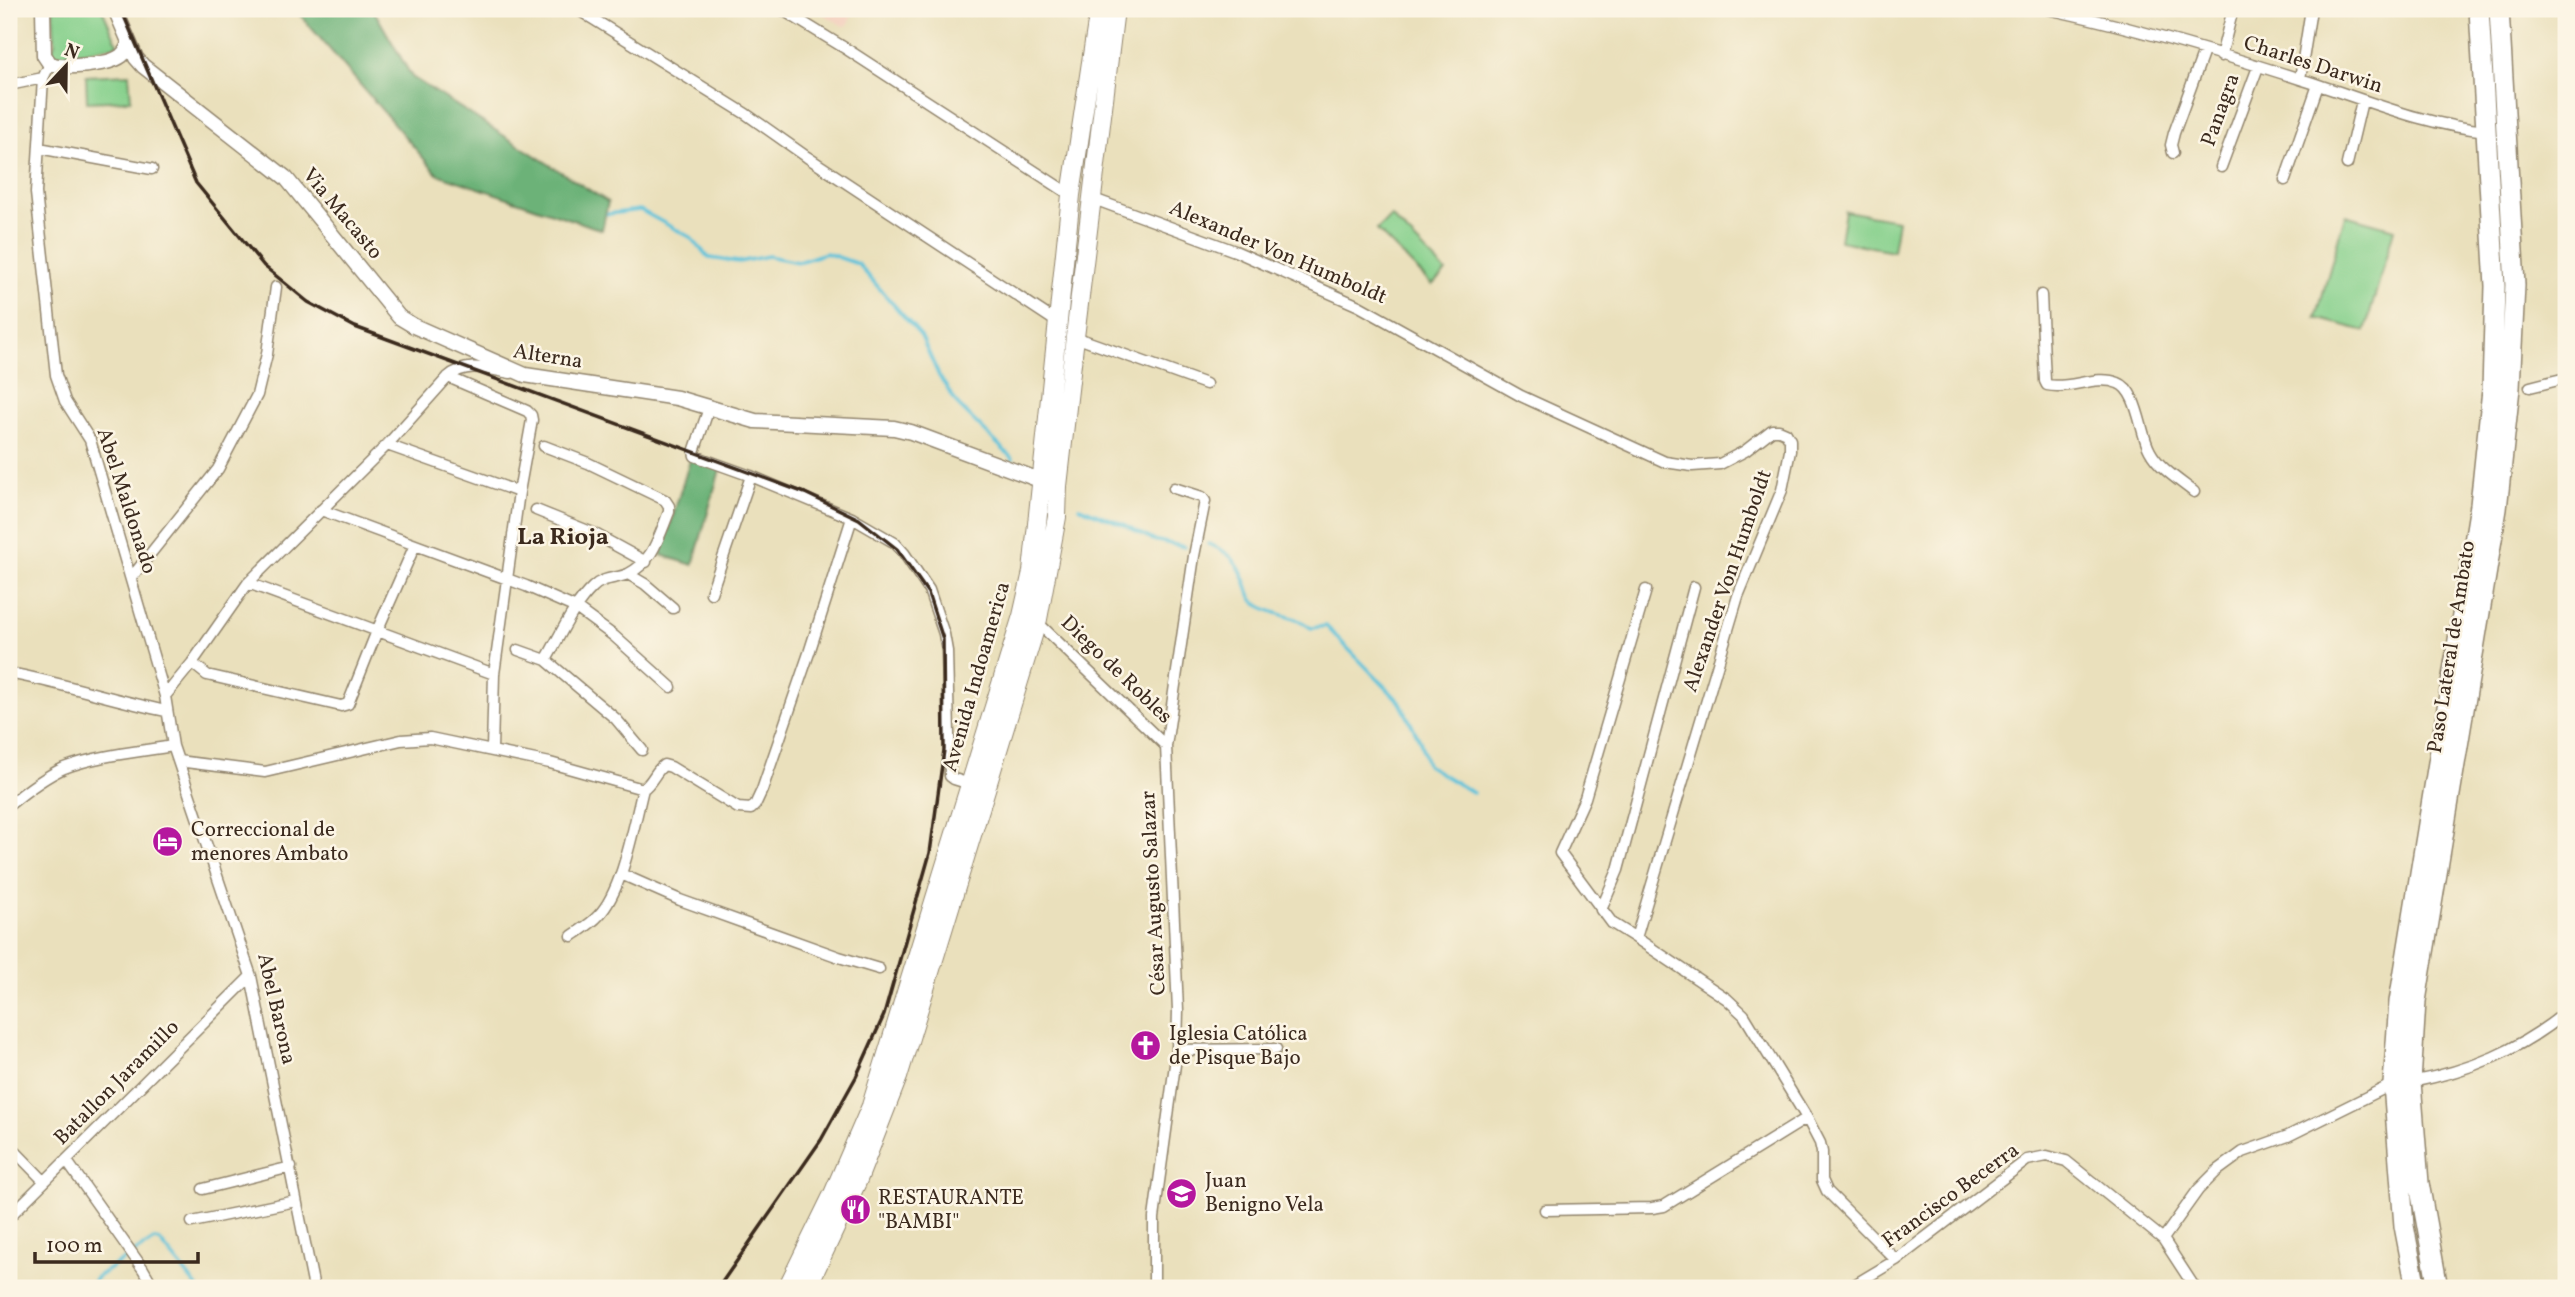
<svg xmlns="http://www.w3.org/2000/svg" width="2575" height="1297" font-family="Vollkorn,serif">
	<rect width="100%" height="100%" fill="#fcf5e5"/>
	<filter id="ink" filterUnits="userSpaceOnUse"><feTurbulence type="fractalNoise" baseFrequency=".0143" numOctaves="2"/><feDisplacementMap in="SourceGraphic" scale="14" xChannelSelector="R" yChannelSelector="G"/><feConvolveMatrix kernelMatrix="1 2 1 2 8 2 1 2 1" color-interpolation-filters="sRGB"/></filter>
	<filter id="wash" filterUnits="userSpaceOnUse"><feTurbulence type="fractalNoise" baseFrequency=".00686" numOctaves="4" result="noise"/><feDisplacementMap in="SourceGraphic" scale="28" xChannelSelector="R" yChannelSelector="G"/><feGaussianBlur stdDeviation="1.57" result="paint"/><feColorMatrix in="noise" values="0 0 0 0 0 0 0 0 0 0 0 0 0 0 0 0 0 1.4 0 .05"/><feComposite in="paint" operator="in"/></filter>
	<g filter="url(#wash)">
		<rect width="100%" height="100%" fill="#eae0bc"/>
		<!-- built -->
		<path fill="#f4d3c1" d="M815,9H854L848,25L843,26Z"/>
		<!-- green -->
		<path fill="#86d08c" stroke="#607d55" stroke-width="2" d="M53,9H102L118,45L62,56L51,53L55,43Z
			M129,74L131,100L87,102L86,76Z
			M1845,211L1898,220L1893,251L1840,241Z
			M2345,215L2394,229L2365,331L2316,318Z
			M1391,216L1446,272L1432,285L1377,230Z"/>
		<!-- forest -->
		<path fill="#6cb278" stroke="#546e4b" stroke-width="2" d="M295,9H373L412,77L608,202L602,230L437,174Z
			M691,457L721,466L693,565L661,555Z"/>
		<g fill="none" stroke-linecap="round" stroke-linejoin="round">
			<!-- stream -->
			<path stroke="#5dc2da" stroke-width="3.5" d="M608,214L640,210L690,237L709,258L739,262L768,256L798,262L826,253L858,264L921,336L939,376L958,405L1013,459
				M1079,507L1125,525L1153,540L1185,547
				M1208,544C1231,552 1238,562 1247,585C1248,589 1250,596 1253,600C1269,616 1295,614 1311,628L1326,626L1400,702L1420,741L1427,765L1473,793
				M89,1288L97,1277L154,1240L160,1241L198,1288"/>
		</g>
	</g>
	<g filter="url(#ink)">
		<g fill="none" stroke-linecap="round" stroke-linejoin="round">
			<defs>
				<path id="minor" d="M577,9L746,114L807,157L1057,322
					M781,9L848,50L1071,195
					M2047,9C2133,27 2219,53 2303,80C2364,99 2423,125 2487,131
					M2564,9L2566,30
					M2221,56L2233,9
					M50,64L43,78L36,193L56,375L65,401L90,440L165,696L173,746L251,976L314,1288
					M2300,79L2311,9
					M9,85L43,78
					M39,148L152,169
					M2173,153L2171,145L2174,133L2204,51
					M2347,164L2362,101
					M2221,167L2258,67
					M2285,180L2318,85
					M1091,198L1235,251L1359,306L1521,396L1665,462L1692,466L1720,464L1745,451L1772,430H1779L1786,433L1790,440V451L1782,490L1738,596L1636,938L1612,923L1560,853L1585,798L1646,590
					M2041,295L2045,381L2047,385C2070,390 2096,374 2118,383C2138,390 2140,434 2150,451C2159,468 2179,480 2194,492
					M1075,337L1206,384
					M448,377L527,411L531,415L532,420L519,492L494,674L492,750
					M2530,387L2566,378
					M709,408L694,452L695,456L751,476L852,518L895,543L904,553L929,590L944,634L947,651L950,776L954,779L970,784
					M387,445L519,492
					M544,446L588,463L665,500L669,506V512C659,536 653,562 628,574C616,579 603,577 593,587C572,607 560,636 546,660
					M321,510L526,586L576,608L614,636L671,687
					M536,510L593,533L646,562
					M628,574L645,584L673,608
					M131,578L218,469L257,395L267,354L276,287
					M248,583L494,674
					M711,593L751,476
					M1035,620L1166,746
					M518,650L546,660L616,719L642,750
					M192,663L207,675L341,706L348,704L377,631L415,545
					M9,673C62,683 113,700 166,711
					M165,696L192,663L248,583L387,445L448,377C466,361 488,369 511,373
					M178,761L265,772L401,740L430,738L550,763L643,789C653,782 655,771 664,765L671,767L738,808L751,809L755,805L762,790L809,653L852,518
					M9,805C26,791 44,777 64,768C98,755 137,752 173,746
					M621,874L680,900L839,957L879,969
					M1601,910L1618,870L1694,587
					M572,936C580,930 591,924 598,916C623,891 634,824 643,789
					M1636,938L1727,999L1744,1015L1807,1118L1820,1143L1822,1152V1180L1827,1191L1896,1260
					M1177,1050L1276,1049
					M2411,1082C2470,1071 2520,1050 2566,1012
					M9,1145L44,1181
					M66,1160L143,1269L154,1288
					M203,1189L291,1167
					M1545,1210L1652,1208L1664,1206L1807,1118
					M9,1217L251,976
					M192,1222L296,1201
					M2163,1239L2198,1190L2217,1171L2243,1152L2288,1136L2393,1084
					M1154,1288V1218L1177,1050L1178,1010L1166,746L1194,556L1205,501L1202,497L1174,488
					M1849,1288L1896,1260L2027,1160L2047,1156L2066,1161L2163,1239L2195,1288"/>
				<path id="tertiary" d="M43,9L44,55L50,64C64,69 109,65 121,56C126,52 128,48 129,42
					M115,9L136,58L143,66L286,178L399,317L414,326L525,375L677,398L755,421L894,428L911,432L1050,484"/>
				<path id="primary" d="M787,1288L833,1194L871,1106L1022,616L1032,572L1071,195L1099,9
					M807,1288L857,1182L898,1077L1038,619L1057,517L1058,486L1075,337L1115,9"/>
				<path id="trunk" d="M2416,1288L2404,1226L2393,1084L2399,1002L2480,505L2492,390L2495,286L2479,9
					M2438,1288L2419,1183L2411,1082L2416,1001L2497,509L2510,388L2515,285L2499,9"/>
			</defs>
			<!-- minor casing -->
			<use href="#minor" stroke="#92856d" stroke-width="13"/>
			<!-- tertiary casing -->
			<use href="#tertiary" stroke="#92856d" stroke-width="17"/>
			<!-- primary casing -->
			<use href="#primary" stroke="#92856d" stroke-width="20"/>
			<!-- trunk casing -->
			<use href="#trunk" stroke="#92856d" stroke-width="22"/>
			<!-- minor -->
			<use href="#minor" stroke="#fff" stroke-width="10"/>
			<!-- tertiary -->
			<use href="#tertiary" stroke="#fff" stroke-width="14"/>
			<!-- primary -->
			<use href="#primary" stroke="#fff" stroke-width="18"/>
			<!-- trunk -->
			<use href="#trunk" stroke="#fff" stroke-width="19"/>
			<!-- rail -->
			<path stroke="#3b2a1e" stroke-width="3.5" d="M121,9L196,183L264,266L308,302L355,327L805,493L859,519L897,549L928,593L943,639L944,750L930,853L884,1015L856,1077L821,1140L718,1288"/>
		</g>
	</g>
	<!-- icons -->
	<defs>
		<symbol id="hotel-disc" viewBox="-11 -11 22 22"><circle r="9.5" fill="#b5179e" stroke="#fcf5e5"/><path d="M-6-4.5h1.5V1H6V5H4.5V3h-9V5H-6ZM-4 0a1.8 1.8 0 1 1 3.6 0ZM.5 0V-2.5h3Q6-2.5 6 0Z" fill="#fff"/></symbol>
		<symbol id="church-disc" viewBox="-11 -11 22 22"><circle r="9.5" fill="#b5179e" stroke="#fcf5e5"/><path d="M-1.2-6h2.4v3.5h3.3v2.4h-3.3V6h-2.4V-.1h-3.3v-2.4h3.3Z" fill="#fff"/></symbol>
		<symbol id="school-disc" viewBox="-11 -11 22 22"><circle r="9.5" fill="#b5179e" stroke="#fcf5e5"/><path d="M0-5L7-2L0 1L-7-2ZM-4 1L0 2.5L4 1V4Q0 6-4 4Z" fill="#fff"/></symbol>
		<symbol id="restaurant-disc" viewBox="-11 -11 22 22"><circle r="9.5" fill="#b5179e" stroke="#fcf5e5"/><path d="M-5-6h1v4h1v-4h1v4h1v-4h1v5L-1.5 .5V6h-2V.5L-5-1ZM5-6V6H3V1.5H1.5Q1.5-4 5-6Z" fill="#fff"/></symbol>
	</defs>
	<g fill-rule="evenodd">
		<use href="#hotel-disc" x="150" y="824" width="35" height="35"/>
		<use href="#church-disc" x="1128" y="1028" width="35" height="35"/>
		<use href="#school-disc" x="1164" y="1176" width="35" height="35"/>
		<use href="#restaurant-disc" x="838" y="1192" width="35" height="35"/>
	</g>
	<g text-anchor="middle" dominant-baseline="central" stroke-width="5" stroke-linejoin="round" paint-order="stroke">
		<!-- street labels -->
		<g font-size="21" fill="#3b2a1e" stroke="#fcf5e5">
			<text transform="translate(2313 65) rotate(18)">Charles Darwin</text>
			<text transform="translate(2221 110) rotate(-70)">Panagra</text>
			<text transform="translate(342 214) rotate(50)">Via Macasto</text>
			<text transform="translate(1278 253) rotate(23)">Alexander Von Humboldt</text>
			<text transform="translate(548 357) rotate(9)">Alterna</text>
			<text transform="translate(126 501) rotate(72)">Abel Maldonado</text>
			<text transform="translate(1728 581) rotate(-71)">Alexander Von Humboldt</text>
			<text transform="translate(2452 647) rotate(-81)">Paso Lateral de Ambato</text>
			<text transform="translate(1116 670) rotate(44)">Diego de Robles</text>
			<text transform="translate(977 677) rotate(-74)">Avenida Indoamerica</text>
			<text transform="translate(1154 893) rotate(-93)">César Augusto Salazar</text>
			<text transform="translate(276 1009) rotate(77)">Abel Barona</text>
			<text transform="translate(117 1083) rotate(-45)">Batallon Jaramillo</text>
			<text transform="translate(1951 1196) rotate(-36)">Francisco Becerra</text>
		</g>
		<!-- poi labels -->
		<g font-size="21" fill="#3b2a1e" stroke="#fcf5e5" text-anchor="start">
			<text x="191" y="830">Correccional de<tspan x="191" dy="24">menores Ambato</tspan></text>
			<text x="1169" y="1034">Iglesia Católica<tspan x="1169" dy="24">de Pisque Bajo</tspan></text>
			<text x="1205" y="1181">Juan<tspan x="1205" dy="24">Benigno Vela</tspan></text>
			<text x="878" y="1198">RESTAURANTE<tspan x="878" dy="24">"BAMBI"</tspan></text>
		</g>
		<!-- quarter labels -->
		<g font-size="24" font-weight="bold" fill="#3b2a1e" stroke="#fcf5e5">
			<text x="563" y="538">La Rioja</text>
		</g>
	</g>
	<!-- margin -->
	<rect width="2575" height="1297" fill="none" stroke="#fcf5e5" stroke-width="35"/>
	<!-- north arrow -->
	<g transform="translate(66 66) rotate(22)" stroke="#fcf5e5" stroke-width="5" paint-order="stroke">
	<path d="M0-5L12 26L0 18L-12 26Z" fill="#3b2a1e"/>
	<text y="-10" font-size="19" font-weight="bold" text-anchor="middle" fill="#3b2a1e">N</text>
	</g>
	<!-- scale -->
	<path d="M35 1252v10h163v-10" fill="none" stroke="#3b2a1e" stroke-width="3.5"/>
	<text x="46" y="1252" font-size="21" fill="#3b2a1e" stroke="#fcf5e5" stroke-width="5" paint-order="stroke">100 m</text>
</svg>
